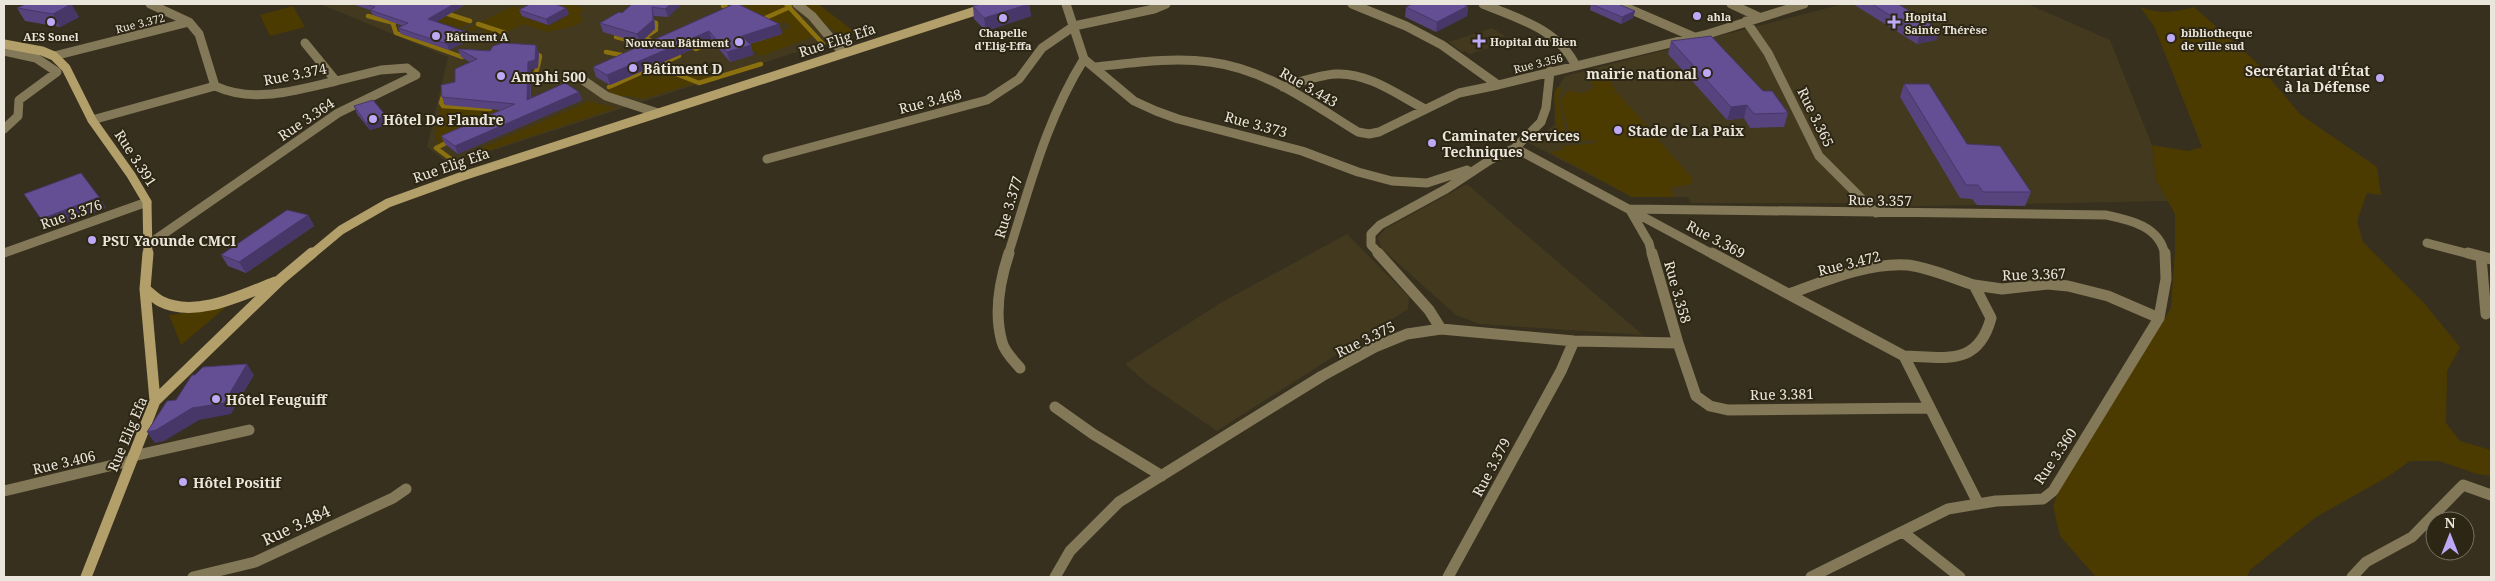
<svg xmlns="http://www.w3.org/2000/svg" width="2495" height="581" font-family="'Noto Serif',serif">
	<rect width="100%" height="100%" fill="#37301e"/>
	<!-- built -->
	<path fill="#42391f" d="M320,4H818L856,33L450,164L427,147L448,57Z
		M1843,4H2028L2110,40L2152,145L2156,180L2168,201L1882,207L1879,203H1691L1688,197H1632L1529,143L1555,125L1554,94L1565,76Z
		M1492,28L1505,36L1495,40L1501,44L1470,54L1465,51L1462,52L1449,42L1457,39L1462,42L1458,39Z
		M1467,184L1643,335L1479,324L1456,315L1381,248L1378,237L1385,229Z
		M1347,234L1409,297L1408,309L1217,431L1148,384L1125,364L1222,302Z"/>
	<!-- green -->
	<path fill="#4c3b00" d="M554,4H571L585,9L579,13L583,20L577,25L547,32L523,24L489,41L476,37L485,31L478,28L473,31L467,29L513,6L531,12L522,17L549,26L570,15L546,7Z
		M726,4H784L787,5L762,20L788,8L815,36L761,56L747,45L785,33L783,30L791,27L786,22L712,43L758,22L723,6Z
		M802,4H818L856,33L849,36L846,33L839,35Z
		M293,6L305,27L270,36L260,15Z
		M2140,7C2160,14 2174,13 2194,7L2254,60L2301,115L2377,167L2381,195L2367,193L2357,221L2363,242L2423,302L2460,347L2447,371L2446,423L2460,441L2491,450V476L2477,474L2439,461H2410L2389,476L2316,517L2250,570L2247,577H2096L2060,536L2053,506L2067,469L2101,420L2171,308L2175,251V214L2156,180L2152,145L2188,151L2202,147L2154,26Z
		M448,11L475,20L460,28L431,19Z
		M685,68L712,78L643,99L628,96H611L608,90C633,76 657,71 685,68Z
		M1595,76L1609,79L1616,91L1604,94L1617,92L1692,178L1691,184L1670,188L1674,197H1632L1550,152L1564,150L1561,146L1596,143L1594,140L1572,142L1560,100L1566,93L1572,90C1580,95 1587,93 1594,87L1590,79Z
		M1557,87L1562,89L1558,97L1567,140L1558,142L1554,96Z
		M523,97L535,103L439,145L435,135L441,103L465,109L496,110Z
		M589,101L616,108L466,158L461,157Z
		M226,307L181,345L169,315Z"/>
	<g fill="none" stroke-linecap="round" stroke-linejoin="round">
		<!-- stream -->
		<path stroke="#8b700f" stroke-width="4.5" d="M726,4L723,6L730,10
			M786,4L823,44
			M445,13L470,21
			M368,16L394,23
			M761,20L790,7
			M393,24L396,33L462,57
			M478,24L505,33
			M616,37L628,40L636,39
			M644,38L656,30V23L650,21
			M646,38L656,44
			M691,46L696,49L717,39
			M606,52L626,56
			M673,52L679,56L656,66L699,83L761,64
			M526,84C536,77 538,68 540,56L533,52
			M609,87L656,66
			M444,93L441,103L443,106L490,109
			M450,141L436,148L455,162"/>
		<!-- minor-far1 -->
		<path stroke="#837857" stroke-width="9" d="M797,4L812,16L843,53
			M1066,4L1084,59L1134,101L1156,111L1178,119L1302,151L1358,172L1392,181L1427,183L1467,170
			M1352,4L1406,26L1442,45L1498,85L1708,34L1804,4
			M1483,4C1519,19 1558,29 1576,66
			M1618,4L1694,37
			M1731,4L1759,17
			M1746,21L1768,53L1819,156L1876,213
			M189,22L199,34L215,86C254,104 296,90 336,81L305,43
			M4,51L36,58L57,72L19,100L18,116L4,129
			M54,56L189,22L150,4
			M1095,67C1133,63 1172,57 1210,62C1266,69 1311,103 1358,132L1369,134L1379,132L1459,93L1498,85
			M583,80L606,96L658,113
			M1283,87C1300,82 1318,75 1336,74C1367,72 1398,95 1425,109
			M92,120L215,86
			M1515,148L1714,255
			M767,159L987,100L1019,79L1042,48L1074,26L1154,9L1166,4
			M1629,209L2106,215C2130,220 2160,226 2165,255
			M1630,210L1649,243L1652,255
			M2427,243L2473,255
			M149,244L338,113L416,75L407,68L381,70L336,81
			M4,253L147,202
			M1008,255C1030,186 1046,120 1084,59
			M1380,255L1371,245V234L1380,225L1446,189L1490,160L1515,148L1541,122L1546,108L1550,71"/>
		<!-- minor -->
		<path stroke="#837857" stroke-width="11" d="M1009,253C1000,280 994,314 1002,342C1004,351 1014,361 1020,368
			M1712,253L1904,356
			M2468,253L2491,259
			M2481,257L2486,314
			M1789,294C1825,281 1869,262 1908,265C1931,268 1952,278 1974,285
			M1441,329L1574,341L1678,343L1652,253
			M1678,343L1696,396L1710,406L1728,410L1928,408
			M1055,407L1093,434L1162,476
			M133,456L249,430
			M4,491L130,461
			M1978,503L1904,356C1945,357 1978,367 1991,318L1974,285L2002,289L2048,284L2068,286L2108,296L2159,318
			M1903,532L1960,577
			M193,577L255,562L393,498L406,489
			M1055,577L1070,551L1119,502L1322,376L1375,347L1407,334L1441,329L1429,310L1378,253
			M1448,577L1561,371L1574,341
			M1811,577L1948,509L1996,501L2043,499L2053,491L2159,318L2166,279L2165,253
			M2352,577L2366,562L2412,537L2463,485L2491,495"/>
		<!-- secondary-far1 -->
		<path stroke="#b29f6a" stroke-width="9" d="M4,44L42,51L54,56L66,68L92,120L131,175L147,202L148,255
			M311,255L341,230L388,203L460,177L997,4"/>
		<!-- secondary -->
		<path stroke="#b29f6a" stroke-width="11" d="M148,253L145,289L155,401
			M145,289C150,293 155,298 160,301C195,319 242,295 275,282
			M86,577L155,401L281,279L312,253"/>
	</g>
	<!-- wall -->
	<path fill="#57447f" d="M71,4L79,17L60,27L25,21L17,8Z
		M352,4H466L436,22L471,39L449,50L401,34L398,28L403,26L373,15L370,10Z
		M632,4H682L668,17L654,16L655,29L640,43L603,32L600,23L622,13Z
		M734,4L779,24L782,34L750,44L751,45L753,55L730,62L712,41L610,85L596,77L593,67Z
		M1029,4L1031,16L986,31L974,19L973,6Z
		M1591,4L1635,11L1633,18L1621,24L1590,10Z
		M1853,4H1898L1940,30L1936,40L1917,44Z
		M1468,6L1467,16L1436,32L1405,17L1406,7Z
		M566,8L569,14L548,25L522,16L519,10Z
		M1671,41L1763,91L1788,113L1784,127L1750,128L1744,118L1727,120L1668,54Z
		M458,49L539,53L538,68L531,69V98L579,92L582,100L458,154L445,144L441,136L500,110L445,105L442,97L455,82L470,62L461,57Z
		M1904,84L1967,144L2031,192L2025,206L1977,205L1972,199L1960,198L1900,97Z
		M354,106L390,124L370,130L357,114Z
		M308,215L314,226L246,273L228,266L221,255Z"/>
	<!-- shaded-wall -->
	<path fill="#473768" d="M71,4L79,17L60,27L53,14Z
		M454,4H466L431,25L428,19Z
		M671,4H682L668,17L665,9Z
		M1029,4L1031,16L986,31L984,18Z
		M1468,6L1467,16L1436,32L1437,22Z
		M652,7L654,16L655,29L640,43L637,34Z
		M566,8L569,14L548,25L546,19Z
		M1635,11L1633,18L1621,24L1622,17Z
		M779,24L782,34L745,45L742,36Z
		M1940,30L1936,40L1917,44L1920,34Z
		M709,31L712,41L610,85L607,75Z
		M469,33L471,39L449,50L447,44Z
		M536,45L539,53L538,68L531,69L530,108L527,100L528,62Z
		M751,45L753,55L730,62L727,52Z
		M579,92L582,100L458,154L455,146Z
		M1747,105L1744,118L1727,120L1731,107Z
		M386,116L390,124L370,130L366,123Z
		M99,197L106,208L49,229L41,219Z
		M308,215L314,226L246,273L239,262Z
		M247,364L254,375L231,414L199,420L164,441L155,443L147,432Z"/>
	<!-- building -->
	<path fill="#654f94" stroke="#473768" d="M26,4H71L53,14L17,8Z
		M366,4H454L428,19L469,33L447,44L398,28L408,23L370,10L375,7Z
		M530,4H555L566,8L546,19L519,10Z
		M632,4H671L665,9L652,7L653,20L637,34L600,23L619,12L622,13Z
		M734,4H738L779,24L742,36L751,45L727,52L709,31L607,75L593,67Z
		M981,4H1029L984,18L973,6Z
		M1413,4H1462L1468,6L1437,22L1406,7Z
		M1591,4H1618L1635,11L1622,17Z
		M1872,4H1898L1940,30L1920,34Z
		M1711,36L1763,91H1772L1788,113L1754,114L1747,105L1731,107L1671,41Z
		M503,43L536,45L535,60L528,62L527,100L565,83L579,92L455,146L441,136L515,104L442,97L441,85L455,82V69L477,59L458,49L490,51L493,46Z
		M1904,84H1929L1967,144L2000,146L2031,192H1983L1978,185H1966Z
		M373,100L386,116L366,123L354,106Z
		M81,173L99,197L41,219L24,194Z
		M287,210L308,215L239,262L221,255Z
		M247,364L224,403L192,408L156,430L147,432L167,401L176,400L192,375H195L203,367Z"/>
	<!-- markers -->
	<g fill="#bda9f5" stroke="#2d2614" stroke-width="2">
		<circle cx="1697" cy="16" r="5"/>
		<circle cx="1003" cy="18" r="5"/>
		<circle cx="51" cy="22" r="5"/>
		<path d="M1891.5 14.5h5v5h5v5h-5v5h-5v-5h-5v-5h5z"/>
		<circle cx="436" cy="36" r="5"/>
		<circle cx="2171" cy="38" r="5"/>
		<path d="M1476.5 33.5h5v5h5v5h-5v5h-5v-5h-5v-5h5z"/>
		<circle cx="739" cy="42" r="5"/>
		<circle cx="633" cy="68" r="5"/>
		<circle cx="1707" cy="73" r="5"/>
		<circle cx="501" cy="76" r="5"/>
		<circle cx="2380" cy="78" r="5"/>
		<circle cx="373" cy="119" r="5"/>
		<circle cx="1618" cy="130" r="5"/>
		<circle cx="1432" cy="143" r="5"/>
		<circle cx="92" cy="240" r="5"/>
		<circle cx="216" cy="399" r="5"/>
		<circle cx="183" cy="482" r="5"/>
	</g>
	<g text-anchor="middle" dominant-baseline="central" stroke-width="4" stroke-linejoin="round" paint-order="stroke">
		<!-- far-poi labels -->
		<g font-size="11" font-weight="bold" fill="#eae6db" stroke="#2d2614" text-anchor="start">
			<text x="1707" y="16">ahla</text>
			<text x="1905" y="16">Hopital<tspan x="1905" dy="13">Sainte Thérèse</tspan></text>
			<text x="1003" y="32" text-anchor="middle">Chapelle<tspan x="1003" dy="13">d'Elig-Effa</tspan></text>
			<text x="2181" y="32">bibliotheque<tspan x="2181" dy="13">de ville sud</tspan></text>
			<text x="51" y="36" text-anchor="middle">AES Sonel</text>
			<text x="446" y="36">Bâtiment A</text>
			<text x="1490" y="41">Hopital du Bien</text>
			<text x="729" y="42" text-anchor="end">Nouveau Bâtiment</text>
		</g>
		<!-- far-street labels -->
		<g font-size="11" fill="#eae6db" stroke="#2d2614">
			<text transform="translate(140 23) rotate(-14)">Rue 3.372</text>
			<text transform="translate(1538 63) rotate(-14)">Rue 3.356</text>
		</g>
		<!-- street labels -->
		<g font-size="14" fill="#eae6db" stroke="#2d2614">
			<text transform="translate(837 40) rotate(-18)">Rue Elig Efa</text>
			<text transform="translate(295 74) rotate(-11)">Rue 3.374</text>
			<text transform="translate(1309 87) rotate(30)">Rue 3.443</text>
			<text transform="translate(930 101) rotate(-14)">Rue 3.468</text>
			<text transform="translate(1816 117) rotate(64)">Rue 3.365</text>
			<text transform="translate(306 119) rotate(-34)">Rue 3.364</text>
			<text transform="translate(1256 124) rotate(15)">Rue 3.373</text>
			<text transform="translate(136 158) rotate(57)">Rue 3.391</text>
			<text transform="translate(451 165) rotate(-19)">Rue Elig Efa</text>
			<text transform="translate(1880 200) rotate(1)">Rue 3.357</text>
			<text transform="translate(1008 207) rotate(-73)">Rue 3.377</text>
			<text transform="translate(71 214) rotate(-19)">Rue 3.376</text>
			<text transform="translate(1716 239) rotate(28)">Rue 3.369</text>
			<text transform="translate(1849 263) rotate(-14)">Rue 3.472</text>
			<text transform="translate(2034 274) rotate(-2)">Rue 3.367</text>
			<text transform="translate(1678 292) rotate(74)">Rue 3.358</text>
			<text transform="translate(1365 339) rotate(-26)">Rue 3.375</text>
			<text transform="translate(1782 394) rotate(-1)">Rue 3.381</text>
			<text transform="translate(127 434) rotate(-67)">Rue Elig Efa</text>
			<text transform="translate(2055 456) rotate(-56)">Rue 3.360</text>
			<text transform="translate(64 462) rotate(-13)">Rue 3.406</text>
			<text transform="translate(1491 467) rotate(-62)">Rue 3.379</text>
		</g>
		<!-- poi labels -->
		<g font-size="14" font-weight="bold" fill="#eae6db" stroke="#2d2614" text-anchor="start">
			<text x="643" y="68">Bâtiment D</text>
			<text x="2370" y="70" text-anchor="end">Secrétariat d'État<tspan x="2370" dy="16">à la Défense</tspan></text>
			<text x="1697" y="73" text-anchor="end">mairie national</text>
			<text x="511" y="76">Amphi 500</text>
			<text x="383" y="119">Hôtel De Flandre</text>
			<text x="1628" y="130">Stade de La Paix</text>
			<text x="1442" y="135">Caminater Services<tspan x="1442" dy="16">Techniques</tspan></text>
			<text x="102" y="240">PSU Yaounde CMCI</text>
			<text x="226" y="399">Hôtel Feuguiff</text>
			<text x="193" y="482">Hôtel Positif</text>
		</g>
		<!-- near-street labels -->
		<g font-size="16" fill="#eae6db" stroke="#2d2614">
			<text transform="translate(296 525) rotate(-25)">Rue 3.484</text>
		</g>
	</g>
	<!-- border -->
	<rect width="2495" height="581" fill="none" stroke="#eae6db" stroke-width="10"/>
	<!-- north arrow -->
	<g transform="translate(2450 536)"><circle r="24" fill="#2d2614" stroke="#797364"/>
	<path d="M0-4L9 19L0 12L-9 19Z" fill="#bda9f5"/>
	<text y="-8" font-size="14" font-weight="bold" text-anchor="middle" fill="#eae6db">N</text>
	</g>
</svg>
